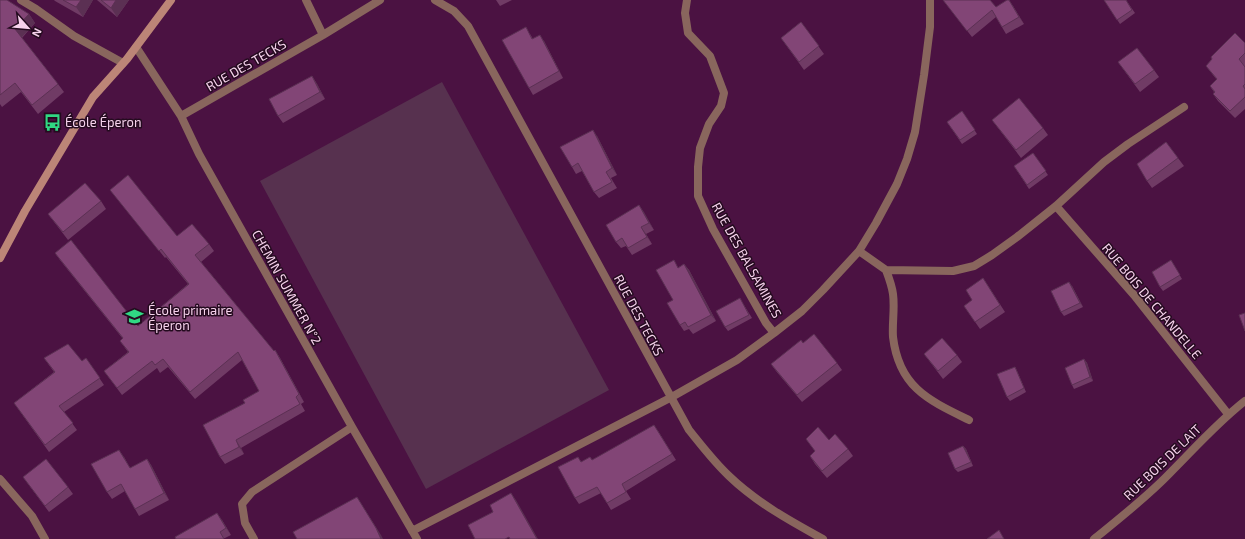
<svg xmlns="http://www.w3.org/2000/svg" width="1245" height="539" font-family="'Exo 2',sans-serif">
	<rect width="100%" height="100%" fill="#4b1242"/>
	<!-- green -->
	<path fill="#57314f" d="M442,82L609,390L426,489L260,181Z"/>
	<g fill="none" stroke-linecap="round" stroke-linejoin="round">
		<!-- minor -->
		<path stroke="#89665d" stroke-width="8" d="M21,0L36,9L74,36L123,63
			M306,0L323,35
			M435,0L454,11L468,26L689,430C702,446 714,462 729,476C756,502 790,521 823,539
			M687,0L685,13L688,33L710,56L724,93L721,106L709,124L700,148L698,167V196L713,229L766,323L774,333
			M136,47L181,116L199,154L352,427L417,539
			M181,116L323,35L380,0
			M1056,206L1134,295L1228,414
			M859,251L886,270
			M886,270L953,271L974,266L992,255L1017,237L1056,206L1104,162L1128,144L1184,107
			M886,270C889,278 892,286 893,294C895,308 892,323 893,337C899,387 928,400 969,420
			M0,479L32,516L45,539
			M412,531L670,398L737,360L774,333L802,311L823,290L859,251L876,223L897,184L907,159L915,132L924,75L930,27V0
			M254,539L245,523L242,504L252,492L352,427
			M1094,539C1120,518 1147,497 1170,473C1195,448 1218,422 1245,401"/>
		<!-- secondary -->
		<path stroke="#bc8577" stroke-width="8" d="M0,258L25,211L93,97L127,59L171,0"/>
	</g>
	<!-- wall -->
	<path fill="#703b65" d="M0,0L29,14L35,23L22,38L58,84L64,92L38,114L21,92L2,107L0,104Z
		M54,0H93L83,17L55,1Z
		M97,0H129L117,17Z
		M496,0H512L500,6Z
		M943,0L996,7L1013,6L1024,24L1006,34L996,17L972,37Z
		M1104,0H1126L1135,13L1120,24Z
		M801,22L824,54L804,70L781,38Z
		M530,34L533,39L544,41L563,78L533,95L529,88Z
		M1245,43V109L1235,118L1218,101L1213,94L1214,92L1210,86L1217,80L1206,66L1212,59L1211,57Z
		M1118,62L1154,70L1159,77L1140,92Z
		M312,76L317,84L325,99L283,123L278,116Z
		M962,111L977,134L962,144L947,122Z
		M992,120L1043,128L1048,135L1021,158Z
		M597,136L617,175L611,178L617,188L599,198L594,192L582,171L576,174L572,167Z
		M1166,142L1184,166L1152,188L1147,181Z
		M1033,153L1048,175L1029,189L1014,166Z
		M110,190L177,236L209,244L214,251L201,262L274,351L275,350L280,358L304,402L301,404L305,411L241,448L244,454L225,464L220,457L245,403L259,391L242,360L195,399L168,367L160,373L157,368L122,395L104,371L128,352L120,341L123,339L60,260L55,253L138,326L188,284L166,257L165,258L116,197Z
		M101,201L106,209L68,240L48,214Z
		M639,205L654,230L646,234L652,244L632,255L626,246L621,248L616,242Z
		M684,264L689,270L716,321L693,334L689,329L684,331L680,325L673,300L679,267Z
		M1173,264L1182,279L1163,291L1160,287Z
		M983,278L1005,312L980,329L964,306L972,300Z
		M1072,286L1083,307L1064,316L1061,312Z
		M742,302L752,318L728,331L725,327Z
		M803,343L837,363L842,370L802,402L776,371L771,364Z
		M924,354L957,355L962,362L943,379Z
		M44,358L82,361L86,358L104,385L64,412L77,430L49,452L14,403L54,372Z
		M1084,359L1087,363L1093,381L1074,389L1072,385Z
		M1015,367L1017,371L1026,392L1010,401L1007,397Z
		M658,431L676,460L626,491L631,499L611,510L601,493L579,504L575,498L578,457L581,462L590,457L592,460Z
		M806,439L848,449L853,456L827,478L815,464L810,456L815,451Z
		M963,446L966,449L973,466L958,472L955,469Z
		M124,457L130,468L147,459L151,465L169,500L139,516L135,509L125,491L112,499L107,492Z
		M23,477L68,487L73,494L49,512Z
		M222,520L231,535L225,538L176,539Z"/>
	<!-- shaded-wall -->
	<path fill="#5b3053" d="M81,0H93L83,17L76,7Z
		M116,0H129L117,17L111,8Z
		M1009,0L1013,6L1024,24L1019,17Z
		M29,14L35,23L21,38L15,29Z
		M540,35L544,41L563,78L559,71Z
		M312,76L317,84L325,99L320,92Z
		M593,130L597,136L617,175L612,168Z
		M639,205L644,212L654,230L649,223Z
		M641,227L646,234L652,244L647,237Z
		M684,264L689,270L716,321L711,315Z
		M1069,282L1072,286L1083,307L1080,303Z
		M275,350L280,358L304,402L299,394Z
		M1084,359L1087,363L1093,381L1090,377Z
		M236,440L241,448L244,454L239,447Z
		M963,446L966,449L973,466Z
		M119,450L124,457L134,475L130,468Z
		M147,459L151,465L169,500L164,493Z
		M511,493L516,500L538,539H537Z
		M357,497L381,535L383,539H381Z
		M217,513L222,520L231,535L226,528Z"/>
	<!-- building -->
	<path fill="#824576" stroke="#5b3053" d="M0,0H7L29,14L15,29L58,84L32,105L15,83L0,95Z
		M63,0H81L76,7Z
		M101,0H116L111,8Z
		M943,0H990L996,7L1007,0H1009L1019,17L1002,27L992,10L967,31Z
		M1104,0H1126L1132,10L1117,20Z
		M801,22L819,46L799,62L781,38Z
		M526,27L532,39L540,35L559,71L529,88L502,40Z
		M1235,33L1245,43V53L1239,59L1245,67V84L1243,86L1245,89V97L1230,111L1213,94L1215,92L1210,86L1217,79L1206,66L1212,59L1211,57Z
		M1137,48L1154,70L1135,84L1118,62Z
		M312,76L320,92L278,116L269,99Z
		M1019,98L1043,128L1016,150L992,120Z
		M962,111L975,130L960,140L947,122Z
		M593,130L612,168L606,172L612,182L594,192L578,163L572,167L560,147Z
		M1166,142L1178,158L1147,181L1137,164Z
		M1033,153L1046,171L1027,185L1014,166Z
		M128,175L177,236L192,224L209,244L195,255L274,351L275,350L299,394L296,397L300,404L236,440L239,447L220,457L203,425L245,403L243,400L259,391L238,352L190,392L163,359L155,365L152,361L117,388L104,371L129,352L120,341L123,338L55,253L71,240L138,326L189,284L161,249L159,251L110,190Z
		M85,183L101,201L63,232L48,214Z
		M639,205L649,223L641,227L647,237L628,248L622,238L616,242L606,225Z
		M674,260L678,268L684,264L711,315L688,327L685,322L680,325L667,303L673,300L656,270Z
		M1171,260L1180,275L1160,287L1152,272Z
		M983,278L1000,305L975,322L964,306L972,300L966,290Z
		M1069,282L1080,303L1061,312L1051,291Z
		M740,298L749,315L725,327L716,311Z
		M1245,313V331L1239,315Z
		M814,334L837,363L797,395L771,364L801,340L803,343Z
		M942,338L957,355L938,371L924,354Z
		M68,344L82,361L86,358L100,378L59,406L73,423L45,445L14,403L55,372L44,358Z
		M1084,359L1090,377L1072,385L1065,368Z
		M1015,367L1024,388L1007,397L997,374Z
		M654,425L672,454L622,484L626,492L607,503L597,487L575,498L558,467L578,457L581,462L590,457L592,460Z
		M818,427L829,440L835,434L848,449L822,471L810,456L815,451L806,439Z
		M963,446L971,462L955,469L948,453Z
		M119,450L130,468L147,459L164,493L135,509L121,484L107,492L91,464Z
		M46,459L68,487L45,506L23,477Z
		M511,493L537,539H510L509,537L505,539H475L468,525L493,512L490,505Z
		M357,497L376,528L381,539H297L293,532Z
		M217,513L226,528L220,532L224,539H176L175,537Z
		M999,530L1004,539H987Z"/>
	<!-- icons -->
	<defs>
		<symbol id="bus-bare" viewBox="-9 -9 18 18"><path d="M-5-6H5V4H4V6H2V4H-2V6H-4V4H-5ZM-3.5-4V0h7V-4ZM-3.5 1.2v1.5H-2V1.2ZM2 1.2v1.5H3.5V1.2Z" fill="#30d883" stroke="#240b1f" stroke-width="2.5" paint-order="stroke"/></symbol>
		<symbol id="school-bare" viewBox="-9 -9 18 18"><path d="M0-5L7-2L0 1L-7-2ZM-4 1L0 2.5L4 1V4Q0 6-4 4Z" fill="#30d883" stroke="#240b1f" stroke-width="2.5" paint-order="stroke"/></symbol>
	</defs>
	<g fill-rule="evenodd">
		<use href="#bus-bare" x="40" y="110" width="25" height="25"/>
		<use href="#school-bare" x="122" y="304" width="25" height="25"/>
	</g>
	<g text-anchor="middle" dominant-baseline="central" stroke-width="3" stroke-linejoin="round" paint-order="stroke">
		<!-- street labels -->
		<g font-size="13" fill="#f6d2ec" stroke="#240b1f">
			<text transform="translate(246 65) rotate(-30)">RUE DES TECKS</text>
			<text transform="translate(747 260) rotate(61)">RUE DES BALSAMINES</text>
			<text transform="translate(287 287) rotate(61)">CHEMIN SUMMER N°2</text>
			<text transform="translate(1152 301) rotate(50)">RUE BOIS DE CHANDELLE</text>
			<text transform="translate(639 315) rotate(62)">RUE DES TECKS</text>
			<text transform="translate(1162 462) rotate(-44)">RUE BOIS DE LAIT</text>
		</g>
		<!-- poi labels -->
		<g font-size="13" fill="#f6d2ec" stroke="#240b1f" text-anchor="start">
			<text x="65" y="122">École Éperon</text>
			<text x="148" y="310">École primaire<tspan x="148" dy="15">Éperon</tspan></text>
		</g>
	</g>
	<!-- north arrow -->
	<g transform="translate(28 28) rotate(117)" stroke="#240b1f" stroke-width="3" paint-order="stroke">
	<path d="M0-3L7 15L0 10L-7 15Z" fill="#f6d2ec"/>
	<text y="-6" font-size="11" font-weight="bold" text-anchor="middle" fill="#f6d2ec">N</text>
	</g>
</svg>
